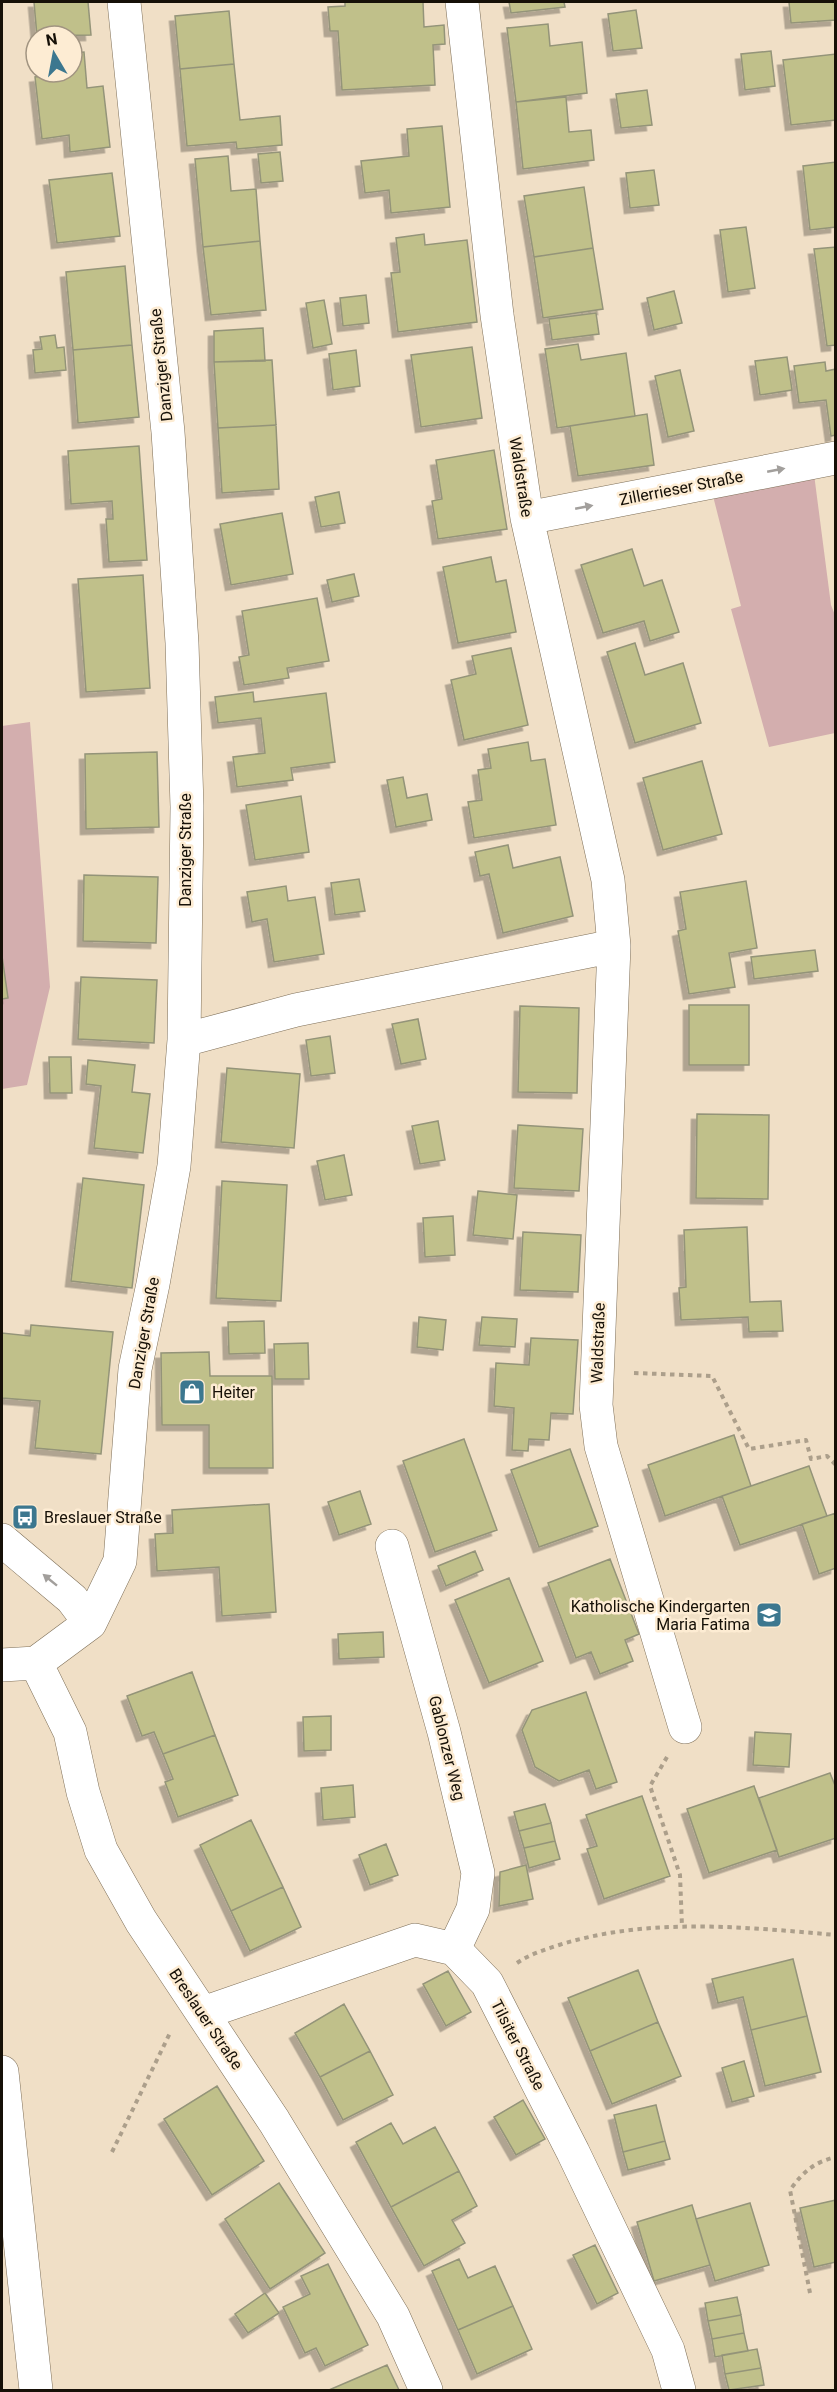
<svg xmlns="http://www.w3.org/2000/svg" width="837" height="2392" font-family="Roboto,sans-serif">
	<defs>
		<filter id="shadow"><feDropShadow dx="-5.5" dy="5.5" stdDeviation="0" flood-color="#0004"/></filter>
	</defs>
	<rect width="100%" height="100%" fill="#f0dfc6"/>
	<!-- green -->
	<path fill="#d3aeae" d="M814,474L831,605L835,615V733L769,747L731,609L741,606L713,496Z
		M30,722L50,987L27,1085L2,1089V726Z"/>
	<!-- building -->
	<path fill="#c0c08a" stroke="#949479" stroke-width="1.5" filter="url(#shadow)" d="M34,2H88L91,35L37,36Z
		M345,2H423L424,27L444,25L445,44L433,45L435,85L342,90L338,31H330L328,7L345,6Z
		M509,2H564L565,7L511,13Z
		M789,2H836V20L791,23Z
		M636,10L642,48L613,51L608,14Z
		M229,11L234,64L180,69L175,16Z
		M548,24L550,46L582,42L587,93L516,102L507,28Z
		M771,51L775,86L745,90L741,54Z
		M84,52L87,88L103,86L110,147L70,152L69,135L42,139L35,77L56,74V72H72V53Z
		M836,54V120L791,125L783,60Z
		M234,64L240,120L280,116L282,145L237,149L236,142L187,146L180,69Z
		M647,90L652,125L621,128L616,94Z
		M566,97L569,132L591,130L594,160L523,169L516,102Z
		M442,126L450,207L391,213L389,190L365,193L361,161L409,156L407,129Z
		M280,152L283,181L261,183L258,154Z
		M228,156L231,191L256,189L260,241L203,247L195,159Z
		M836,162V227L810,230L803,166Z
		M654,170L659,205L630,208L626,173Z
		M112,173L120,236L57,243L49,180Z
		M584,187L593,248L534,257L524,196Z
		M746,227L755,288L728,292L720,230Z
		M424,234L425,245L467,240L477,322L398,332L391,273L400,272L396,238Z
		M260,241L266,310L211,315L203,247Z
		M836,247V345L827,346L814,249Z
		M593,248L603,309L543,318L534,257Z
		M125,266L132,345L73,350L66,272Z
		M674,291L682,323L654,330L647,298Z
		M366,295L369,323L343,326L340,298Z
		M324,300L332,344L313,348L306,303Z
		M596,313L599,334L552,340L549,319Z
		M263,328L265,361L214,362V331Z
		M55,335L57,348L64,347L66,370L35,373L33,350L42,349L40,337Z
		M578,344L581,360L626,353L635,416L557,428L545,349Z
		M132,345L139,417L78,423L73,350Z
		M472,347L482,418L421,427L411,355Z
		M356,350L360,386L333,390L329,354Z
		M787,357L792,390L760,395L755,361Z
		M272,360L276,425L218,428L214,362Z
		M825,362L826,371L836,369V435L831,436L826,400L799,403L794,366Z
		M680,370L694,431L668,437L655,376Z
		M647,414L654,465L578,476L570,426Z
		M276,425L279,489L222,493L218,428Z
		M139,446L147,560L109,562L106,519H113L112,501L71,504L68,451Z
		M494,450L507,529L438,539L432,501L442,499L436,460Z
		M339,492L345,523L321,527L315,497Z
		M282,513L293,574L231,585L220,524Z
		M632,549L644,586L662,580L679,632L650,641L644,621L603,633L581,565Z
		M491,557L496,582L506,580L516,632L458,643L443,567Z
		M354,574L359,596L332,602L327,580Z
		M143,575L150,688L86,692L78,579Z
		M317,598L329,661L287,668L289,678L244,685L239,657L249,655L242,611Z
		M635,643L645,675L683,663L701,723L635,743L607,652Z
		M511,648L528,725L464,740L451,680L476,674L472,656Z
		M253,692L254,702L326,693L335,762L291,768L293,780L237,787L233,757L265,753L261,718L218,723L215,697Z
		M528,742L531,761L545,759L556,825L474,838L468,802L482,800L478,770L491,768L488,749Z
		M157,752L159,827L86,829L85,754Z
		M702,761L722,834L663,850L643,778Z
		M403,777L407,798L427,794L432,820L396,827L387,780Z
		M301,796L309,852L255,860L246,805Z
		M508,845L513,868L560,857L573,916L503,933L489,874L480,876L475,852Z
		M84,875L158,877L156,943L83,941Z
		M359,879L365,911L335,915L331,883Z
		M746,881L757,948L729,953L735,987L689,994L678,931L686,929L680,892Z
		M286,886L288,901L315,897L324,954L274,962L267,919L252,922L247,892Z
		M815,950L818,971L754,979L751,957Z
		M2,956L8,998L2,999Z
		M81,977L157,980L154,1043L78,1039Z
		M689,1005H749V1065H689Z
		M520,1006L579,1008L577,1093L518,1092Z
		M418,1019L426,1059L401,1064L392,1024Z
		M330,1036L335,1073L311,1076L306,1040Z
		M49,1057H71L72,1093H50Z
		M88,1060L135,1065L132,1092L150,1094L143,1153L94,1148L101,1086L86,1084Z
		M227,1068L300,1074L294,1148L221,1142Z
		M697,1114L769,1115L768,1199L696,1198Z
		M438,1121L445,1160L420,1164L412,1126Z
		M518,1125L583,1129L579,1191L514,1188Z
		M344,1155L352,1195L325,1200L317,1161Z
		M83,1178L144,1185L132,1288L71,1281Z
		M222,1181L287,1185L281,1301L216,1298Z
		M478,1191L517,1195L513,1239L473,1235Z
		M453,1216L455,1255L425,1257L423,1218Z
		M747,1227L750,1302L781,1301L783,1331L749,1332L748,1317L681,1320L679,1288L686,1287L684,1230Z
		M523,1232L581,1235L578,1292L520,1290Z
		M419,1317L446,1320L443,1350L417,1347Z
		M482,1317L517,1319L515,1347L479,1345Z
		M264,1321L265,1353L229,1354L228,1322Z
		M31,1325L113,1332L101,1454L35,1448L40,1401L2,1398V1333L30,1336Z
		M531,1338L578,1340L573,1414L551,1413L549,1440L529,1439L528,1451L512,1450L514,1408L494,1406L496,1363L529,1365Z
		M308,1343L309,1379H275L274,1344Z
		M209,1352L210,1376H272L273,1468H209V1425H162L161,1353Z
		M734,1435L751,1486L665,1516L648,1465Z
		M464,1439L497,1530L435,1552L403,1461Z
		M570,1449L598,1526L539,1547L511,1470Z
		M809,1466L827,1516L740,1545L722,1496Z
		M360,1491L371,1524L339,1535L328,1502Z
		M269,1504L276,1612L222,1616L219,1567L157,1571L155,1534L173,1533L172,1510Z
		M836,1513V1568L819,1574L802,1524Z
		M475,1551L483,1570L446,1586L438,1566Z
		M610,1559L639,1634L625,1640L633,1661L600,1674L591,1652L576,1658L548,1583Z
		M509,1578L543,1661L489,1683L455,1600Z
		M383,1632L384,1657L339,1659L338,1634Z
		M192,1672L215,1735L163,1754L154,1732L142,1736L127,1696Z
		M586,1692L617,1782L596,1789L589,1770L559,1781L535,1767L522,1730L532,1710Z
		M331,1716V1750L304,1751L303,1717Z
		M755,1732L791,1734L789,1767L753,1765Z
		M215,1735L238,1795L178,1817L165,1782L173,1779L163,1754Z
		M830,1773L836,1788V1838L779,1857L759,1798Z
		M353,1785L355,1817L323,1820L321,1788Z
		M754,1786L777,1850L709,1873L687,1809Z
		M642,1796L670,1876L604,1899L587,1849L597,1846L586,1815Z
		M545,1804L551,1823L519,1831L514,1812Z
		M251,1820L283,1887L231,1911L200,1845Z
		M551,1823L555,1841L524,1848L519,1831Z
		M555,1841L560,1859L529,1868L524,1848Z
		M386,1844L398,1875L370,1885L359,1855Z
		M526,1865L533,1899L499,1906L500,1872Z
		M283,1887L301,1927L250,1951L231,1911Z
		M793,1959L807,2016L751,2030L743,1997L718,2003L712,1979Z
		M638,1970L658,2022L590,2051L568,1998Z
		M448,1971L471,2012L446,2026L423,1984Z
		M344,2004L370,2051L320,2077L295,2033Z
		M807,2016L821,2072L765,2086L751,2030Z
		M658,2022L681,2076L612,2104L590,2051Z
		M370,2051L393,2095L343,2120L320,2077Z
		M744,2061L754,2096L732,2102L722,2068Z
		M217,2086L264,2161L212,2195L164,2119Z
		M523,2100L545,2139L516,2155L494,2117Z
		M656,2105L665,2141L623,2152L614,2115Z
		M391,2123L403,2144L435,2127L459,2171L391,2207L356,2142Z
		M665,2141L670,2159L628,2170L623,2152Z
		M459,2171L477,2206L452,2220L465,2243L424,2266L391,2207Z
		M279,2183L325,2253L270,2289L225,2219Z
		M836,2200V2262L814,2267L800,2208Z
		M750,2203L769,2265L715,2281L696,2219Z
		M692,2205L710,2265L654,2281L637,2222Z
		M595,2245L618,2293L597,2304L573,2255Z
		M459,2259L468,2278L495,2266L513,2306L458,2330L432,2271Z
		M328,2264L368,2345L325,2366L316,2348L305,2353L283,2307L310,2294L301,2276Z
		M265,2293L279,2313L248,2333L235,2314Z
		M737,2297L741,2315L708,2321L705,2303Z
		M513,2306L532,2349L477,2374L458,2330Z
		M741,2315L744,2333L712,2339L708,2321Z
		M744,2333L748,2351L715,2357L712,2339Z
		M757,2349L761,2368L725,2374L722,2355Z
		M387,2365L399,2390H329Z
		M761,2368L764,2385L729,2390L725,2374Z"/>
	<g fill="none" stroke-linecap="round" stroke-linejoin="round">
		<defs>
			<path id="minor" d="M462,2L497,315L527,518L608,880L614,946L596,1405L601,1446L685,1727
				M527,518L836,458
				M184,1040L296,1010L614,946
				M2,1540L72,1599L90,1623
				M392,1546L444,1732L478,1873L473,1909L454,1949
				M36,1663L90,1623L120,1561L135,1369L153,1284L174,1166L184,1040L187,807L182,643L168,432L124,2
				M36,1663L70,1732L83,1792L101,1850L141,1921L274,2121L393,2316L426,2390
				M2,1665L36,1663
				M203,2013L415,1940L454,1949L487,1983L573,2152L668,2350L679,2390
				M2,2072L36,2390"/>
		</defs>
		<!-- minor casing -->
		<use href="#minor" stroke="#7e6f58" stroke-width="34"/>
		<!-- path -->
		<path stroke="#ac9f8b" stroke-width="4" stroke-dasharray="4.5 4.5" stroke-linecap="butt" d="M634,1373L712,1376L749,1449L806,1440L811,1459L827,1456L836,1465
			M667,1757L650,1786L680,1875L682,1927
			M517,1963C530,1954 544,1950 559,1945C648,1917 744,1927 836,1935
			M112,2152L171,2031
			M810,2293L790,2190C803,2172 814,2162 836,2157"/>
		<!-- minor -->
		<use href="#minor" stroke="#fff" stroke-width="33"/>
	</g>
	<!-- one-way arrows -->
	<defs><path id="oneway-solid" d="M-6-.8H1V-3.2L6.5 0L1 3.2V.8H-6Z" transform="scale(1.5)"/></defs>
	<g fill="#a29f9c">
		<use href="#oneway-solid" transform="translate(776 470) rotate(-11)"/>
		<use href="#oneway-solid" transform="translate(584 507) rotate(-11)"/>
		<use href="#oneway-solid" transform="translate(50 1580) rotate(-141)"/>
	</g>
	<!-- icons -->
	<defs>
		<symbol id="shop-square" viewBox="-11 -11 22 22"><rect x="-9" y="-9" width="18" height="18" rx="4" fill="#3c778f" stroke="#fdecd3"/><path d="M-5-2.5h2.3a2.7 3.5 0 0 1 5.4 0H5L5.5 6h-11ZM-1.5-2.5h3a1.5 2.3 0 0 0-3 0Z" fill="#fff"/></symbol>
		<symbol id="bus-square" viewBox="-11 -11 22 22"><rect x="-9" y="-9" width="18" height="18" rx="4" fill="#3c778f" stroke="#fdecd3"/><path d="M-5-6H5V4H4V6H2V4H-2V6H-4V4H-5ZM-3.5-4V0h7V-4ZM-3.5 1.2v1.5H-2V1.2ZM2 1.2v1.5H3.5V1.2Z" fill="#fff"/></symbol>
		<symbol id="school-square" viewBox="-11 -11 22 22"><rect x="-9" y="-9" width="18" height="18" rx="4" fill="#3c778f" stroke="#fdecd3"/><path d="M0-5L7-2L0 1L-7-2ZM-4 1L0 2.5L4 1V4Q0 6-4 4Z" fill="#fff"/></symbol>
	</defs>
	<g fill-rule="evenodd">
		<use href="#shop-square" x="177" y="1377" width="30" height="30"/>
		<use href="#bus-square" x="10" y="1502" width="30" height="30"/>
		<use href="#school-square" x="754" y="1600" width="30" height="30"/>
	</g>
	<g text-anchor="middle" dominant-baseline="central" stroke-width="5" stroke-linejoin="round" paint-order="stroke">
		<!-- street labels -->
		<g font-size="16" fill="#161007" stroke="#fdecd3">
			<text transform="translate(161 365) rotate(-96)">Danziger Straße</text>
			<text transform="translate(521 477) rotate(81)">Waldstraße</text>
			<text transform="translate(681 488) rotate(-11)">Zillerrieser Straße</text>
			<text transform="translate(185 850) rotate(-90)">Danziger Straße</text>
			<text transform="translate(144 1333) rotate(-80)">Danziger Straße</text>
			<text transform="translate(598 1343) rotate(-88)">Waldstraße</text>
			<text transform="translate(447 1748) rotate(76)">Gablonzer Weg</text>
			<text transform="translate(206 2019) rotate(56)">Breslauer Straße</text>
			<text transform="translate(518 2045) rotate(63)">Tilsiter Straße</text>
		</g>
		<!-- poi labels -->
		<g font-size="16" fill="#161007" stroke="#fdecd3" text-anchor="start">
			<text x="212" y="1392">Heiter</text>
			<text x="44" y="1517">Breslauer Straße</text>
			<text x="750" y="1606" text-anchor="end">Katholische Kindergarten<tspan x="750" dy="18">Maria Fatima</tspan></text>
		</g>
	</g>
	<!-- border -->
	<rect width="837" height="2392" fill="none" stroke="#161007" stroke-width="6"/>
	<!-- north arrow -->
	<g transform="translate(54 54) rotate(350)"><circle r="28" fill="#fdecd3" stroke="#a19481" stroke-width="1.5"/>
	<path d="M0-4.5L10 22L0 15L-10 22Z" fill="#3c778f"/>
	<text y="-9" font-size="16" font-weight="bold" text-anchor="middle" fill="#161007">N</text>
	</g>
</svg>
